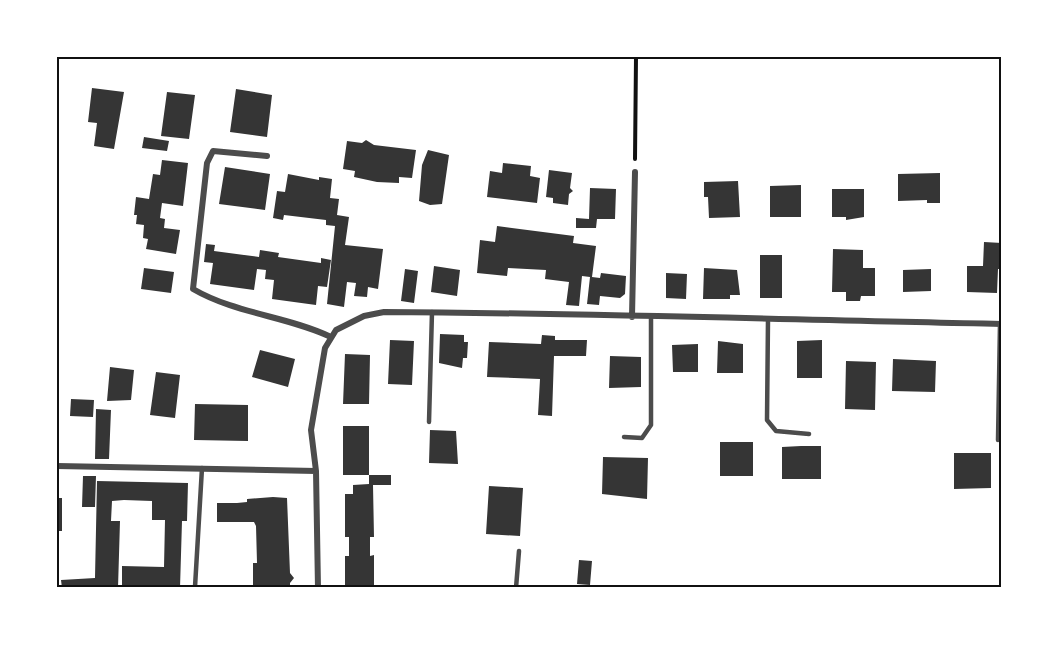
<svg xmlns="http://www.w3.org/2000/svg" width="1059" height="645" font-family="'Archivo Narrow',sans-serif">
	<rect width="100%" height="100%" fill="#fff"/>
	<!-- building -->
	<path fill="#353535" d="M92,88L124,92L114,149L94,146L97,123L88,122Z
		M236,89L272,95L267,137L230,132Z
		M167,92L195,95L189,139L161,136Z
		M144,137L169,141L167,151L142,148Z
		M366,140L374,145L416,150L412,178L399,177V183L377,182L354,177L355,171L343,169L347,141L362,143Z
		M428,150L449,155L442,204L430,205L419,201L422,165Z
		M162,160L188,163L183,206L162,203L160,218L165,219L164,228L180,230L176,254L146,249L148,239L143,238L144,225L136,224L137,215H134L136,197L149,199L153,174L160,175Z
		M503,163L531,166L530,176L540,178L537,203L487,197L490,171L502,173Z
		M225,167L270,174L265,210L219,204Z
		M549,170L572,173L570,188L573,191L569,194L568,205L553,203V198L546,197Z
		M940,173V203H927V200L898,201V174Z
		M288,174L319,180V177L332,179L330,198L339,199L337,215L349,217L345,245L383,249L378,289L368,287L367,297L354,296L356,283L347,282L344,307L327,304L335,226L326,225V220L284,215L283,220L273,218L277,191L285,192Z
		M738,181L740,217L709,218L708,197H704V182Z
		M801,185V217H770V186Z
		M590,188L616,189L615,219H597L596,228H576V218L589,219Z
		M832,189H864V217L846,220V217H832Z
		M497,226L574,236L573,243L596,246L592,277L600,278L601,273L626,276L625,294L620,298L600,296L599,305L587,304L590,277L582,276L579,306L566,305L569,282L545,279L546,270L508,268L507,276L477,273L480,240L495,242Z
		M984,242L1002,243V269H998L997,293L967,292V266H983Z
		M206,244L215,245L214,251L259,257L260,250L279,253L278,257L321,263V258L331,260L327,287L318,286L316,305L272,299L274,280L265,279L266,270L257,269L254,290L210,284L213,263L204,262Z
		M833,249L863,250V268H875V296H861L860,301H846V292H832Z
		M760,255H782V298H760Z
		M434,266L460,270L457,296L431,292Z
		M144,268L174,272L171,293L141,289Z
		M704,268L737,270L740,295H730V299H703Z
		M405,269L418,271L414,303L401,301Z
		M931,269V291L903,292V270Z
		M666,273L687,274L686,299L666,298Z
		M440,334L464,335V342H468L467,358H463L462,368L439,363Z
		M542,335L555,336V340H587L586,356H554L552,416L538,415L540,379L487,377L489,342L541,344Z
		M390,340L414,341L412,385L388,384Z
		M822,340V378H797V341Z
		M718,341L743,344V373H717Z
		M698,344V372H673L672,345Z
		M260,350L295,359L288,387L252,377Z
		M345,354L370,355L369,404H343Z
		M610,356L641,357V387L609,388Z
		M893,359L936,361L935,392L892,391Z
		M846,361L876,362L875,410L845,409Z
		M110,367L134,370L131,400L107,401Z
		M156,372L180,375L175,418L150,415Z
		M71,399L94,400L93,417L70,416Z
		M195,404L248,405V441L194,440Z
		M96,409L111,410L109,459H95Z
		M343,426H369V475H391V485H373L374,537H370V556L374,555V588H345V556H349V537H345V494H353V485L369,484V475H343Z
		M430,430L456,431L458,464L429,463Z
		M720,442H753V476H720Z
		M801,446H821V479H782V447Z
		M954,453H991V488L954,489Z
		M603,457L648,458L647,499L602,494Z
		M83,476H96L95,507H82Z
		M97,481L188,483L187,521H182L180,588H122V566L164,567L165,520H152V501L124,500L112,501L111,521H120L118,588H62L61,580L95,578Z
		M489,486L523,488L520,536L486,534Z
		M273,497L287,498L290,573L294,578L290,583V588H253V563H257L256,526L254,522H217V503H237L247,502V499Z
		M57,498H62V531H57Z
		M579,560L592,561L590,585L577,584Z"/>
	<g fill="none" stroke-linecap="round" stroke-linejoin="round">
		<!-- path -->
		<path stroke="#111" stroke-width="4" d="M635,159L636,57"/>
		<!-- service -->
		<path stroke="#4c4c4c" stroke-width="4.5" d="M768,319L767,420L776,431L809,434
			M429,422L432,312
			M624,437L642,438L651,425V318
			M998,440L1000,324
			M195,587L202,468
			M516,588L519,551"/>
		<!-- minor -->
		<path stroke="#4c4c4c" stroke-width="6" d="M267,156L213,151L207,163L193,289C236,314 287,316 331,337
			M632,317L635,172
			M57,466L316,471L311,430L325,348L336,330L364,316L384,312C590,313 796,320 1002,324
			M316,471L318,588"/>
	</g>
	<!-- border -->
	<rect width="1059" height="645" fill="none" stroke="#ffffff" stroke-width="117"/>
	<rect x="58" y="58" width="942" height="528" fill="none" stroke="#111" stroke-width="2"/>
</svg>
